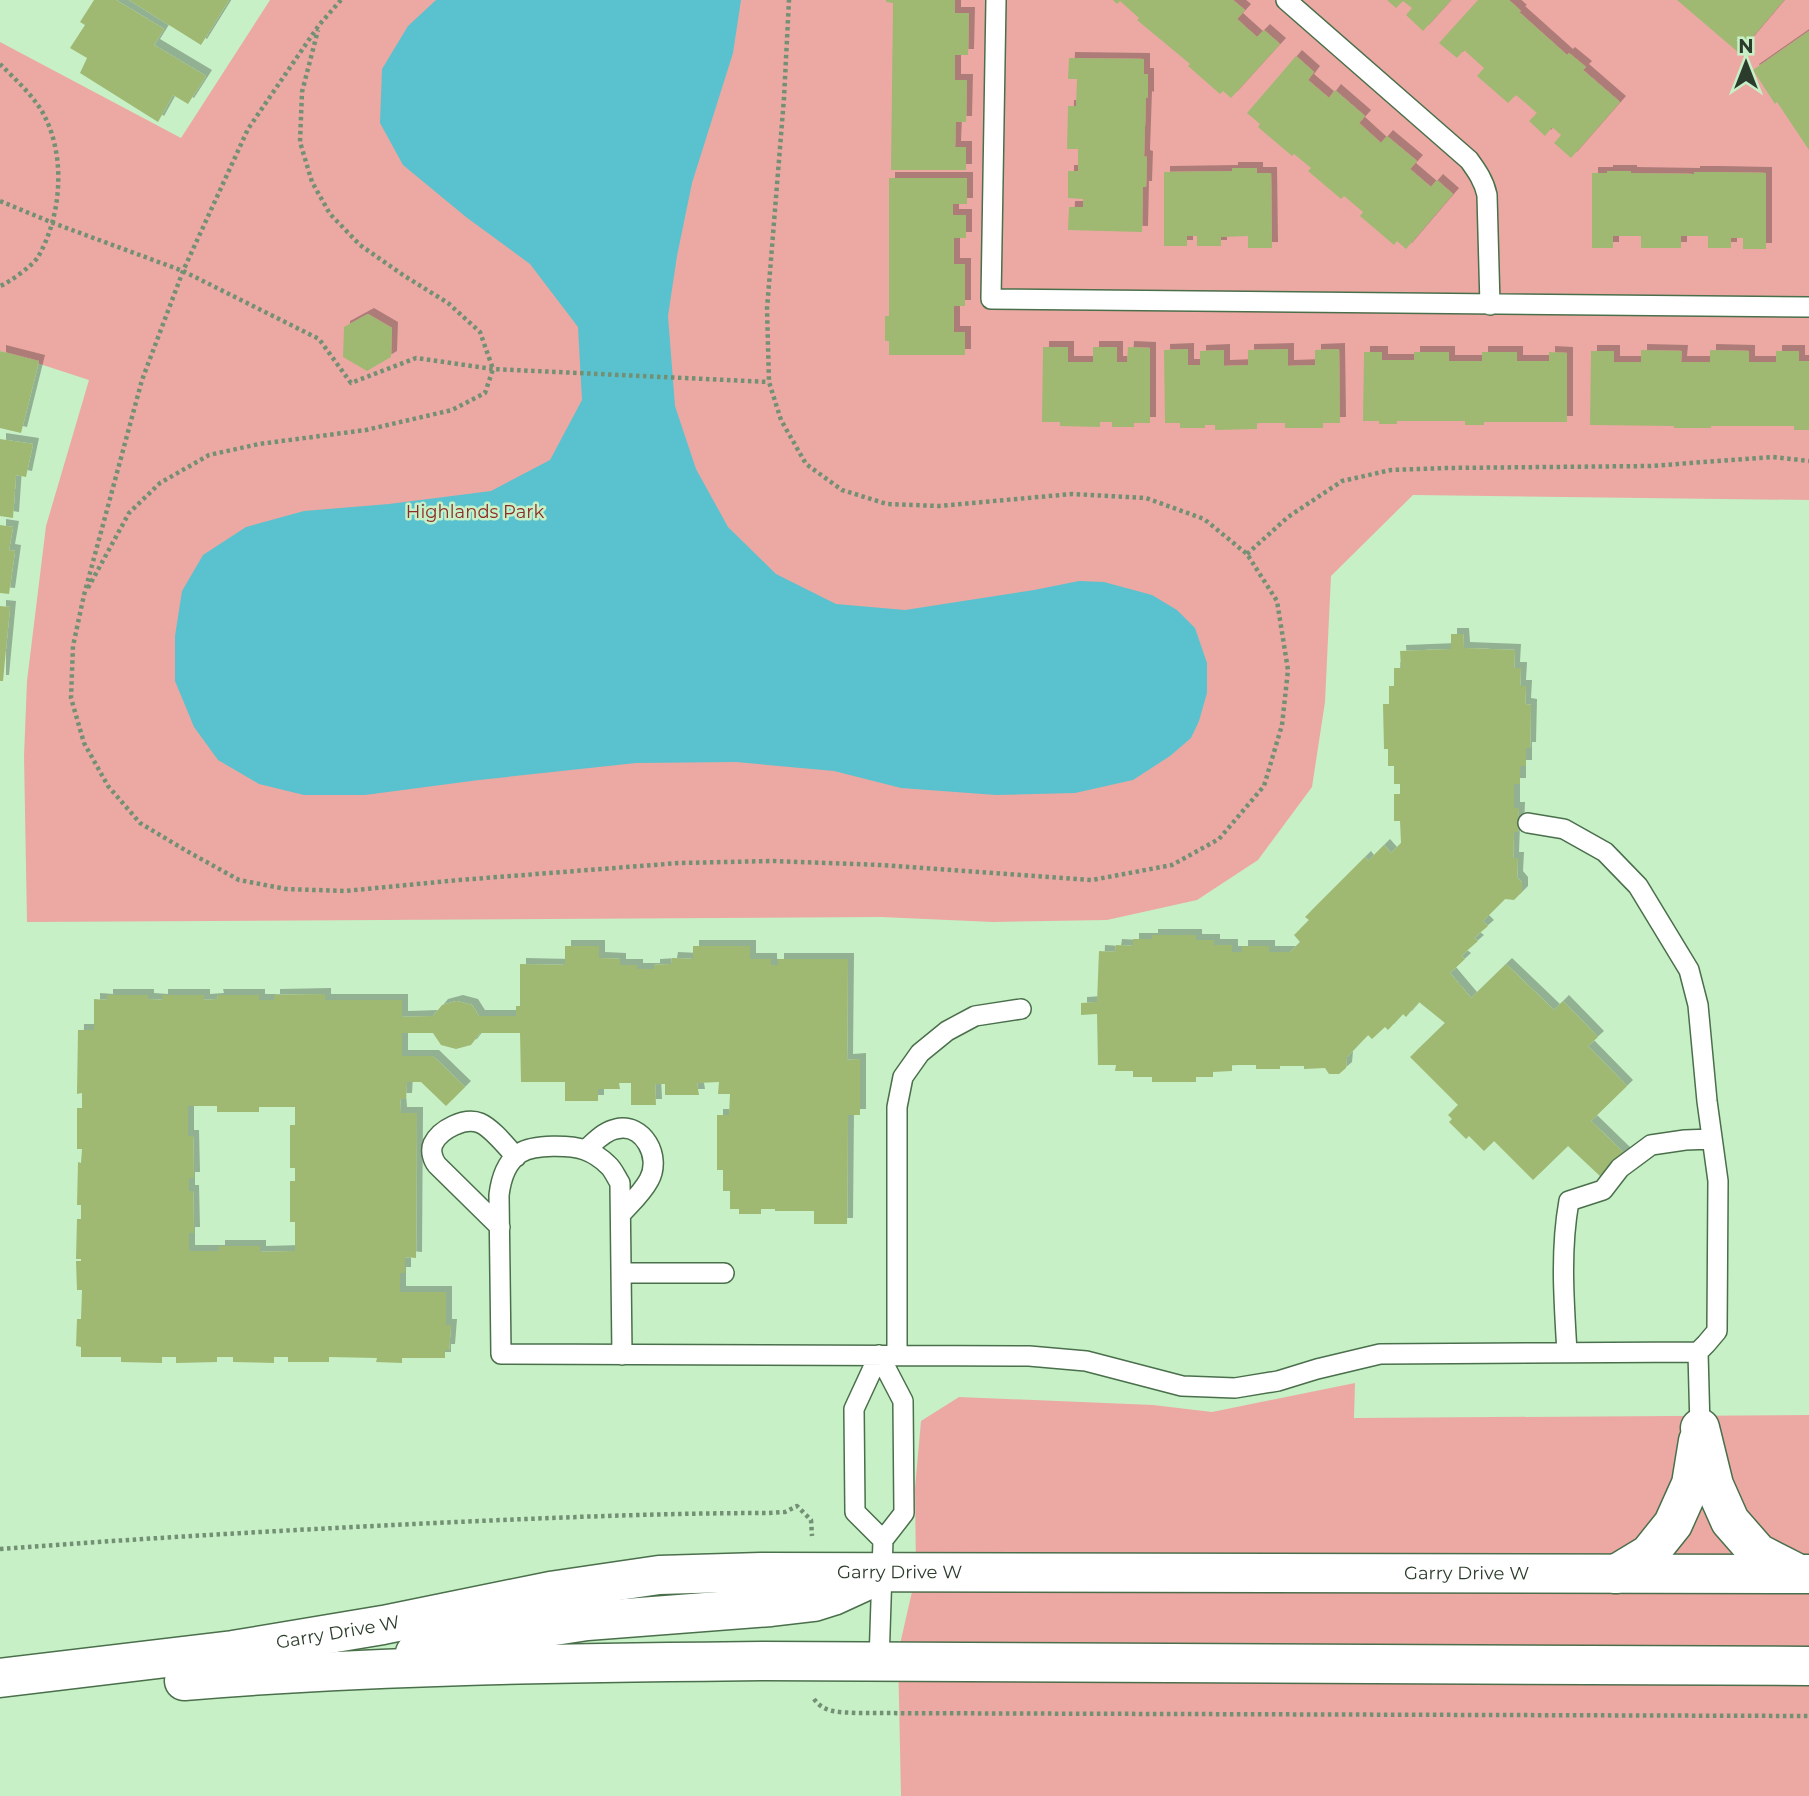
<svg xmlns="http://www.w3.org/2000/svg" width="1809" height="1796" font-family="Montserrat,sans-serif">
	<defs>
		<filter id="shadow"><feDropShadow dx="6" dy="-6" stdDeviation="0" flood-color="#0004"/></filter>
	</defs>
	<rect width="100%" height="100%" fill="#c7f0c7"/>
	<!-- green -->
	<path fill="#eca9a3" d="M270,0H1809V500L1413,495L1331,576L1325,702L1312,787L1258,860L1197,900L1107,920L993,922L881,917L27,922L24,756L27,681L46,526L89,380L0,351V42L181,138Z
		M1355,1383L1354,1418L1809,1415V1796H901L898,1653L916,1574L915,1488L921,1421L959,1397L1153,1405L1212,1412Z"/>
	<!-- water -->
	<path fill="#59c2ce" d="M436,0H741L733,53L692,183L677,256L668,316L675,406L696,469L728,527L776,574L836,604L905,610L1034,590L1079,581L1104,582L1152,595L1177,610L1195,628L1207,663V693L1199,721L1191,738L1170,756L1133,780L1075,793L996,795L901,788L834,771L736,762L636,763L479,780L365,795H304L259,784L218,760L194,727L175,681V636L182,591L203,555L246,527L304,511L389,504L491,491L550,460L582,400L578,327L530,264L466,217L403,165L380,123L382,69L408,26Z"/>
	<!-- building -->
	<path fill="#9fb973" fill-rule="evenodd" filter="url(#shadow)" d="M94,0H116L164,29L154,45L206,76L188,104L173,95L158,122L80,73L87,58L70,48L85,25L80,22Z
		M129,0H229L201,45Z
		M886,0H955V13H969L968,55H955V80H967L966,122H956L955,147H966V170H891L893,3L886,2Z
		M1113,0H1233L1245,10L1237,19L1257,37L1264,30L1280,44L1231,98L1223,91L1220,94L1188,66L1190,64L1137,20L1139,18L1120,1L1117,4Z
		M1387,0H1451L1423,31L1406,15L1412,8L1403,1L1396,8Z
		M1478,0H1509L1521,11L1519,12L1567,55L1569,53L1586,67L1583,70L1620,102L1571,158L1554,143L1561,135L1552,127L1545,136L1529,121L1537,113L1516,95L1508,103L1477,76L1484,68L1464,50L1457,58L1439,43Z
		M1677,0H1784L1739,53Z
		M1809,31V150L1777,102L1775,104L1753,70Z
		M1296,56L1314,72L1308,80L1329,98L1335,90L1365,116L1359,123L1381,143L1387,136L1417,161L1410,169L1431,187L1437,180L1453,194L1406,249L1397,241L1394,245L1360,216L1363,212L1344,196L1341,199L1308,171L1311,168L1294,154L1292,156L1258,127L1260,124L1247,113Z
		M1069,58L1144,59V74H1148V98L1146,97L1144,156L1147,157L1146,187H1143L1142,232L1068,230L1069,207H1083V199L1068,198V171H1078V149H1067L1068,106H1076L1077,79H1068Z
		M1232,168H1257V173H1271L1272,248H1248V236L1221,237V246H1197V236H1187V246H1164V172L1232,171Z
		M1607,171H1631V173L1694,174V172H1716L1766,173V249H1743V238H1731V248H1708V236H1681V248H1641V236H1613V248H1592V173H1607Z
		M889,178H967V204H953V215H966V238H954V264H965V306H954V332H965V355H889V341H885V316H889Z
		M368,314L392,328L391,357L367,371L343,357L344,327Z
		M1043,347H1068V362H1093V347H1117V362H1127L1128,347L1150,348V423H1134V427H1112V422H1100V427L1060,426V422H1042Z
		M1188,349V365H1200V351L1224,350V366L1248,365V350L1288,349V366L1315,365V350L1339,349L1340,423H1323V428H1285V423H1257V429L1215,430V425H1205V428H1180V423H1165L1164,350Z
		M1641,350L1682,351L1681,362H1710V350L1749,351V362H1776V351H1799V361H1809V430H1794V426H1711V428H1674V426L1590,425L1591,351H1614V362H1641Z
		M0,351L39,361L21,433L0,428Z
		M1364,352H1382V360H1414V352H1449V361H1482V352H1517V361H1549V352L1567,353V422H1484V425H1465V421H1397V424H1379V421H1363Z
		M0,439L33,444L26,477L16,475L13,518L0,516Z
		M0,525L13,527L9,550L15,551L9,594L0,593Z
		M0,606L10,607L3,681H0Z
		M1451,634H1463L1464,648L1515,650L1514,668H1521L1520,686H1526L1525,704L1531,705L1530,748H1526V766H1520V784H1514V808H1519L1518,832H1514L1513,858H1518L1517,877L1522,883V892L1514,900L1505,899L1483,921L1488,926L1474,938L1478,941L1461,956L1465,959L1450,973L1471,998L1506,964L1554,1010L1563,1001L1598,1037L1588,1046L1627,1086L1591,1121L1625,1154L1602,1178L1568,1146L1533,1180L1494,1141L1484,1151L1469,1136L1466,1139L1449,1122L1452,1119L1448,1115L1458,1105L1410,1057L1445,1023L1419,1002L1406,1017L1403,1014L1388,1030L1385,1027L1372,1039L1368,1035L1347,1057L1346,1068L1339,1074H1329L1325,1068L1304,1069V1066H1280V1069H1256V1065H1232V1071L1213,1072V1077H1196V1082H1152V1077H1133V1071H1115L1116,1065H1098L1097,1014L1081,1015V1003L1097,1002L1099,951L1115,952L1116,945L1133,946V939H1152V935H1196V940H1214V945H1232V952H1242V946H1269V952H1290L1300,942L1294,935L1309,920L1305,917L1365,857L1368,861L1384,845L1391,853L1401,843L1400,821H1394V794H1400V784H1394V766H1388V749H1384L1383,704H1389V686H1394V668H1401L1400,651L1451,649Z
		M565,946H599V958L620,959V965H637V969H654V965L671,964L672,958L693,959V946H750V959H771V965H778V959H848L847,1060L860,1059V1115H848L847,1224H814V1211H775V1209H761V1214H739V1209H730V1191H723V1170H717V1115H729L730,1094H718L719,1082L697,1083L699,1095H665V1084H655L656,1105H631V1083H619L620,1089H598V1101H565V1082H521L520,1033H480L471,1045L456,1049L441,1045L433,1033H402V1056H433L465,1087L446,1106L421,1082H407L406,1099H400L401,1113H417L416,1258L405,1257V1273H400V1292H446V1325H451L449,1350H445V1358H402V1363L376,1362L377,1358L329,1357V1362H288V1357H274V1363L233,1362V1357H217V1362L176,1363V1357H162V1363L121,1362V1357H81V1347L76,1346L77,1319H81L82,1290H77L76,1261H81V1259H76L77,1219H81V1205H77L78,1162L81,1163L82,1149H77V1108H82V1093L77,1094L78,1030H94V999L107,1000V995H148V999L162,1000V995H204V1000L218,999L217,995H259V1000H274V995L325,994V1000H402V1017L433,1016L442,1005L457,1001L472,1005L479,1016H516V1006H520V964L565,965ZM188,1106H217V1112H259V1107H295V1125H290V1168H295V1181H290V1222H295V1251L260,1252V1246H219V1251H189V1233H194L193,1191H189V1178H194L193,1136H188Z"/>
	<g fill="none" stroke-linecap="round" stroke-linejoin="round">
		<defs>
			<path id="service" d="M996,0L991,299L1809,307
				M1286,0L1469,160C1477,171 1484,181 1487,195L1490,305
				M585,1150C594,1143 604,1131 616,1129C643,1122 662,1157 649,1180C642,1193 631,1203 621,1214
				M500,1227L437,1165C433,1160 430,1151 433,1144C440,1129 465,1117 480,1123C492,1128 507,1147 516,1157
				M622,1273H724
				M1567,1352C1564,1302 1560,1251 1569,1201L1603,1190L1620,1168L1651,1145L1685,1140L1712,1139
				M1698,1352L1700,1428
				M622,1355L620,1183C616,1177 613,1169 608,1165C602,1159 593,1153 585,1150C571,1145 534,1144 520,1153C506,1162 501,1179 499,1195L501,1354L1029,1356L1086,1361L1182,1386L1235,1388L1278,1381L1317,1369L1380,1354L1698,1352L1706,1344L1717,1331L1718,1181L1707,1101L1698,1005L1689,970L1638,886L1605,852L1564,829L1528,823
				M879,1355L854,1409L855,1512L883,1540
				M897,1355V1107L903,1077L920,1053L947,1031L975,1016L1021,1009
				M879,1662L883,1540L904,1513L903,1401L879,1355"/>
			<g id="secondary">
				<path d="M1700,1428L1714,1485L1730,1521L1758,1553L1797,1573"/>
				<path d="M1616,1574L1649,1554L1673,1524L1691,1484L1698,1441"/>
				<path d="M415,1653L449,1642L587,1621L771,1607L814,1602L833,1596L870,1579"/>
				<path id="s1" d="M0,1678L233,1650L383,1625L550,1591L659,1575L761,1572L1809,1574"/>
				<path d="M184,1681C376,1665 570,1663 763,1661L1809,1666"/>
			</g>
		</defs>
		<!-- service casing -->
		<use href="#service" stroke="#4a6f4b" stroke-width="22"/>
		<!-- secondary casing -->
		<use href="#secondary" stroke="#4a6f4b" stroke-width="41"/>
		<!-- path -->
		<path stroke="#749074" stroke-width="4.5" stroke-dasharray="3.5 3.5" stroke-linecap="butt" d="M341,0L319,25L248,129L183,271L142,380L84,595L73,646L71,698L84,743L108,786L140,823L185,850L239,880L286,889L345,891L459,880L679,863L773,861L881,865L1092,880L1172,865L1219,839L1264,786L1282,725L1288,670L1277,601L1247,554L1204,519L1146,498L1072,494L939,506L887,504L842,490L806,464L781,420L769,382L767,309L784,98L789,0
			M0,64C15,79 36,98 45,117C66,159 61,217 38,257C32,266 10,282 0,286
			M0,201L53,223L183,271L319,339L351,383L416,358L493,369L769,382
			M1247,554L1288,517L1342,481L1391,470L1445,468L1650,466L1773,457L1809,461
			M88,588L129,513L160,483L209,455L259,444L366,430L452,410L485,393L493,369L480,332L448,303L403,275L360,245L330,214L312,182L300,142L302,92L318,30
			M0,1549C145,1538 289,1530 434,1523C546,1518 657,1513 769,1513L785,1512L797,1506L811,1520L812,1536
			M814,1699C824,1713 839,1712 856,1713L1809,1716"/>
		<!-- service -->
		<use href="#service" stroke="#fff" stroke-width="19"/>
		<!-- secondary -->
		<use href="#secondary" stroke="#fff" stroke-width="38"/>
	</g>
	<g text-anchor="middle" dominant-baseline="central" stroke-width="5" stroke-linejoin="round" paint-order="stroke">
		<!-- park labels -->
		<g font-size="18" fill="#8b2d2b" stroke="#c7f0c7">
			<text x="475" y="512">Highlands Park</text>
		</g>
		<!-- street labels -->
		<g font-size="18" fill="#2c3c2c" stroke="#c7f0c7">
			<text stroke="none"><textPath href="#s1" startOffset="908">Garry Drive W</textPath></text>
			<text stroke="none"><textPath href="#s1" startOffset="1475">Garry Drive W</textPath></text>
			<text stroke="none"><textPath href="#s1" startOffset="341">Garry Drive W</textPath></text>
		</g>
	</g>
	<!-- north arrow -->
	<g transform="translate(1746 63)" stroke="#c7f0c7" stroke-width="5" paint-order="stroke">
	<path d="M0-5L12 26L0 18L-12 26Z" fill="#2c3c2c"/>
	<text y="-10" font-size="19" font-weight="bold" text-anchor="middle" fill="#2c3c2c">N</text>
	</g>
</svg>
